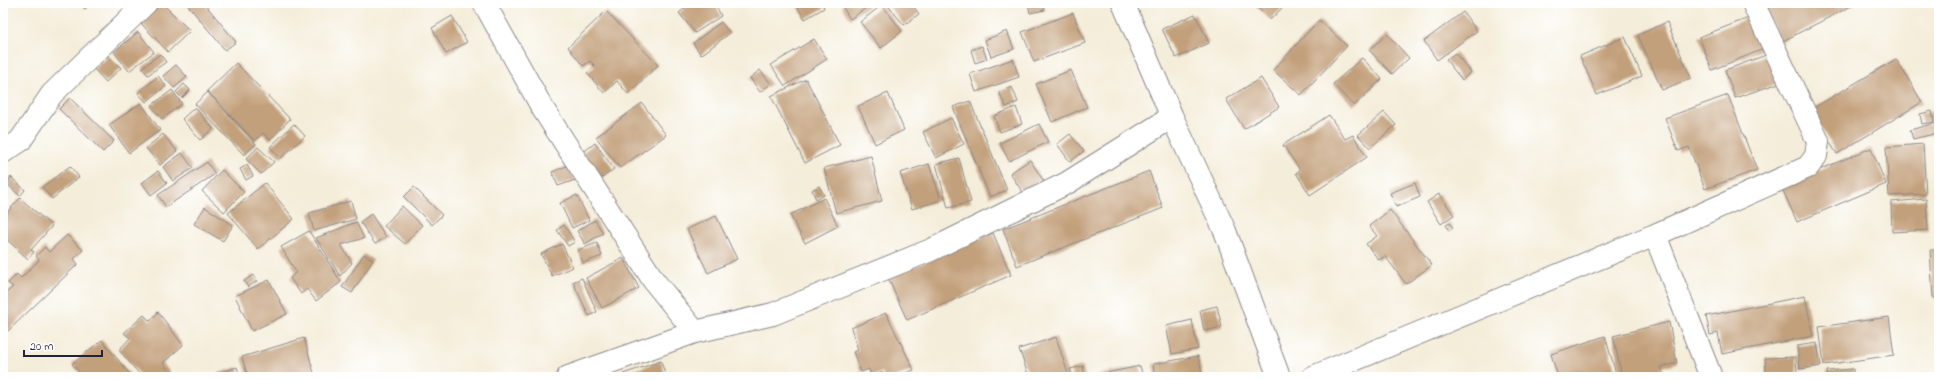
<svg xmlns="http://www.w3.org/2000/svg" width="1942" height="380" font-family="'Indie Flower',sans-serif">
	<rect width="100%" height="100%" fill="#fff"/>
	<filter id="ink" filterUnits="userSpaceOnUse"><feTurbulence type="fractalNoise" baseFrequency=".025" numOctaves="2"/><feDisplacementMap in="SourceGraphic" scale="8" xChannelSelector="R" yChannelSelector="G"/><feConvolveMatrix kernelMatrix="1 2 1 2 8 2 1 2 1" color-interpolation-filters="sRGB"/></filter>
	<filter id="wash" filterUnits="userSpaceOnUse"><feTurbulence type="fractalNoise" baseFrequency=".012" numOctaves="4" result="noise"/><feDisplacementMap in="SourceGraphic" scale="16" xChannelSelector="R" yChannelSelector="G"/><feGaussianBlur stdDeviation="0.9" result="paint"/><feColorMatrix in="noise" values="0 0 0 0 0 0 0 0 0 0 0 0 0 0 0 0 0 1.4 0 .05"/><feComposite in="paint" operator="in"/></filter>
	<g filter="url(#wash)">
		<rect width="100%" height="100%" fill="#f4edd9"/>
		<g id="blocks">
			<!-- building -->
			<path fill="#c3a07c" d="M80,3H92L85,9Z
				M150,3H162L190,31L168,52L135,17Z
				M186,3H204L236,42L225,50Z
				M692,3H715L721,16L695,33L679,13Z
				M795,3H822L824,8L805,19Z
				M846,3H873L850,19L842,6Z
				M886,3H911L919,14L904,25Z
				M1028,3H1043L1045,10L1030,13Z
				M1253,3H1287L1270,20Z
				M1761,3H1857L1781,42Z
				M882,5L902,31L881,48L860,22Z
				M606,11L658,65L628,94L617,81L604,93L587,73L595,66L590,61L583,66L568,47Z
				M1463,12L1477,31L1437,60L1424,41Z
				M1073,13L1085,43L1034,62L1022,32Z
				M1195,14L1209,43L1176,58L1162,29Z
				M452,16L467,42L446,54L432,28Z
				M1754,16L1766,48L1712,70L1699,37Z
				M1319,20L1347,46L1301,95L1273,70Z
				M721,22L730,33L701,55L693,43Z
				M1667,22L1691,78L1662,90L1638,35Z
				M1007,31L1014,49L991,57L985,40Z
				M138,32L154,52L129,71L114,52Z
				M1387,34L1409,58L1392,74L1369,50Z
				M1625,37L1642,76L1597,95L1580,56Z
				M814,39L827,59L785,86L771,65Z
				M982,46L987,59L975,63L971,50Z
				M1455,53L1471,72L1462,80L1446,60Z
				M160,54L166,62L148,75L142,68Z
				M1769,54L1779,83L1735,98L1725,70Z
				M108,56L121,68L106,82L94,69Z
				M1362,58L1382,79L1354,106L1333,84Z
				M1013,59L1019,77L976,92L970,74Z
				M1896,59L1922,102L1837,154L1810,110Z
				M236,63L290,119L270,140L263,133L255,141L207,91Z
				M176,65L187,77L174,88L163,76Z
				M760,70L771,84L760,92L750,78Z
				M1071,70L1087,107L1052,122L1036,84Z
				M158,76L166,86L146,102L138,93Z
				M1261,78L1279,107L1244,129L1226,99Z
				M806,79L840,145L805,163L771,96Z
				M184,84L190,90L182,98L176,92Z
				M1012,87L1018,102L1006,107L999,92Z
				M172,90L182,104L162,119L151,106Z
				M208,92L256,144L244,155L195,104Z
				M888,93L904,130L875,144L858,106Z
				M1728,95L1757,170L1705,189L1689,147L1678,151L1665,118Z
				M70,98L114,141L103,152L59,109Z
				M970,101L1007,190L990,197L953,107Z
				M141,103L160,130L129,153L109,125Z
				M642,103L666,135L620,168L596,137Z
				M195,107L213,129L200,140L182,119Z
				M1016,107L1022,124L1000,132L994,116Z
				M1932,111L1934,122L1922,124L1920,114Z
				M1384,112L1396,125L1370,148L1358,135Z
				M1329,115L1345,139L1353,135L1367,157L1310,195L1296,173L1300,170L1283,145Z
				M951,118L964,144L936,158L923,132Z
				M1935,123L1938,133L1913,139L1910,130Z
				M294,124L305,136L281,158L270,147Z
				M1039,124L1048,142L1009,161L1000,143Z
				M163,134L177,151L160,165L146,148Z
				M1070,134L1084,151L1070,162L1057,144Z
				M595,143L614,169L602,178L582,153Z
				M1923,144L1926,194L1889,196L1886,147Z
				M258,147L274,162L261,174L246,159Z
				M1871,148L1886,184L1797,222L1781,186Z
				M182,153L193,168L173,181L163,167Z
				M871,156L882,201L836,213L824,168Z
				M959,158L971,202L948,208L936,164Z
				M1030,160L1045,183L1025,196L1010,173Z
				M207,162L215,174L166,207L158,195Z
				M929,164L941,200L912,209L900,173Z
				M247,165L253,176L246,180L240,169Z
				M569,165L575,180L558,186L552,172Z
				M70,166L79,177L52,199L42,187Z
				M222,170L244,192L224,212L202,191Z
				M158,171L167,183L151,195L142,183Z
				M1149,171L1163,208L1017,266L1003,229Z
				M11,177L25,190L20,196L6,183Z
				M3,183L8,188L3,193Z
				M265,183L294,219L258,249L228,213Z
				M1415,183L1420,197L1396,207L1390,193Z
				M819,186L824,195L816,199L812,190Z
				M414,187L442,215L432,225L404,197Z
				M1439,194L1454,215L1441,224L1427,202Z
				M577,195L589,220L572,228L560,203Z
				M20,198L52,226L31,250L34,252L28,259L3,236V217Z
				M824,198L838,226L805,243L790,215Z
				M1926,199L1928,230L1892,232L1891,202Z
				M351,201L356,219L314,231L309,213Z
				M402,206L422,225L405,244L384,226Z
				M205,207L233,225L223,241L194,224Z
				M1390,210L1432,265L1406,284L1385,256L1379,260L1366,244L1377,236L1369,226Z
				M371,214L386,237L375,244L360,222Z
				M716,216L737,259L708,273L687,229Z
				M595,220L603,233L585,244L577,231Z
				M356,222L364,238L341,245L352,263L340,276L316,238Z
				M1450,223L1453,228L1449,231L1446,225Z
				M564,225L575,242L568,246L557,230Z
				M309,231L341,282L316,301L307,289L301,294L290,278L296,272L281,247Z
				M993,233L1011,275L907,320L888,278Z
				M67,235L83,250L74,259L78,264L8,331L3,326V292L5,294L13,287L8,283L17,274L21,278L39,260L36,256L45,247L49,252Z
				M597,243L602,256L583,263L578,250Z
				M562,244L573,267L552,276L541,254Z
				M1930,250H1939V297L1933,298Z
				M364,254L373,260L352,293L342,287Z
				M623,258L639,288L602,308L586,278Z
				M253,275L257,281L248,287L244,281Z
				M582,278L597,312L589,316L573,282Z
				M269,280L287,314L252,331L235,296Z
				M1805,296L1813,336L1722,354L1718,333L1710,335L1706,316Z
				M1217,306L1222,327L1204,331L1200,310Z
				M158,312L183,345L163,363L171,374L168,377H142L119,350L130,338L124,333L144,315L150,321Z
				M886,313L914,370L895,377H884L882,372L872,377L869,369L861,372L853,352L858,350L851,328Z
				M1889,317L1894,355L1824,365L1819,327Z
				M1192,320L1198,349L1172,354L1166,326Z
				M1669,322L1677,363L1661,367L1664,377H1639V375L1622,377L1613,336Z
				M1605,336L1617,377H1558L1551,354Z
				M1056,337L1069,377H1029L1019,349Z
				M304,338L315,377H248L242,357Z
				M102,340L132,377H83L72,364Z
				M1817,343L1821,366L1800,369L1797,346Z
				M1198,356L1203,377H1155L1153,364Z
				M1796,357L1797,373L1766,374L1765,358Z
				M661,361L666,377H624L623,374Z
				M1083,366L1085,377H1072L1070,369Z
				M1140,366L1143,377H1098L1097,375Z
				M237,367L240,377H207Z
				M1853,369V377H1828L1827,371Z
				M1939,373V377H1921V374Z"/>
		</g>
	</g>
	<g filter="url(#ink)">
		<use href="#blocks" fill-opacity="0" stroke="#8b888a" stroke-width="1"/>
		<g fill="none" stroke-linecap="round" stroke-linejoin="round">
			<defs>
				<path id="minor" d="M484,3L543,109L654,281L695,332
					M1123,3L1172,117L1225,231L1279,377
					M3,152L20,141L52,94L146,3
					M1655,235L1711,377
					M568,377L695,332L773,314L931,250L1067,183L1172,117
					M1313,377L1655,235L1808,167L1816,156L1818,141L1753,3"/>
			</defs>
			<!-- minor casing -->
			<use href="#minor" stroke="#8b888a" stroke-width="24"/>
			<!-- minor -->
			<use href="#minor" stroke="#fff" stroke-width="22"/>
		</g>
	</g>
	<!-- margin -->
	<rect width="1942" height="380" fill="none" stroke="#fff" stroke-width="16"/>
	<!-- scale -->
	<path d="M24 350v6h78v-6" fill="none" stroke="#22223b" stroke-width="2"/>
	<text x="30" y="350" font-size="12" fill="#22223b" stroke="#ffffff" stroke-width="3" paint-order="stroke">20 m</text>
</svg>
